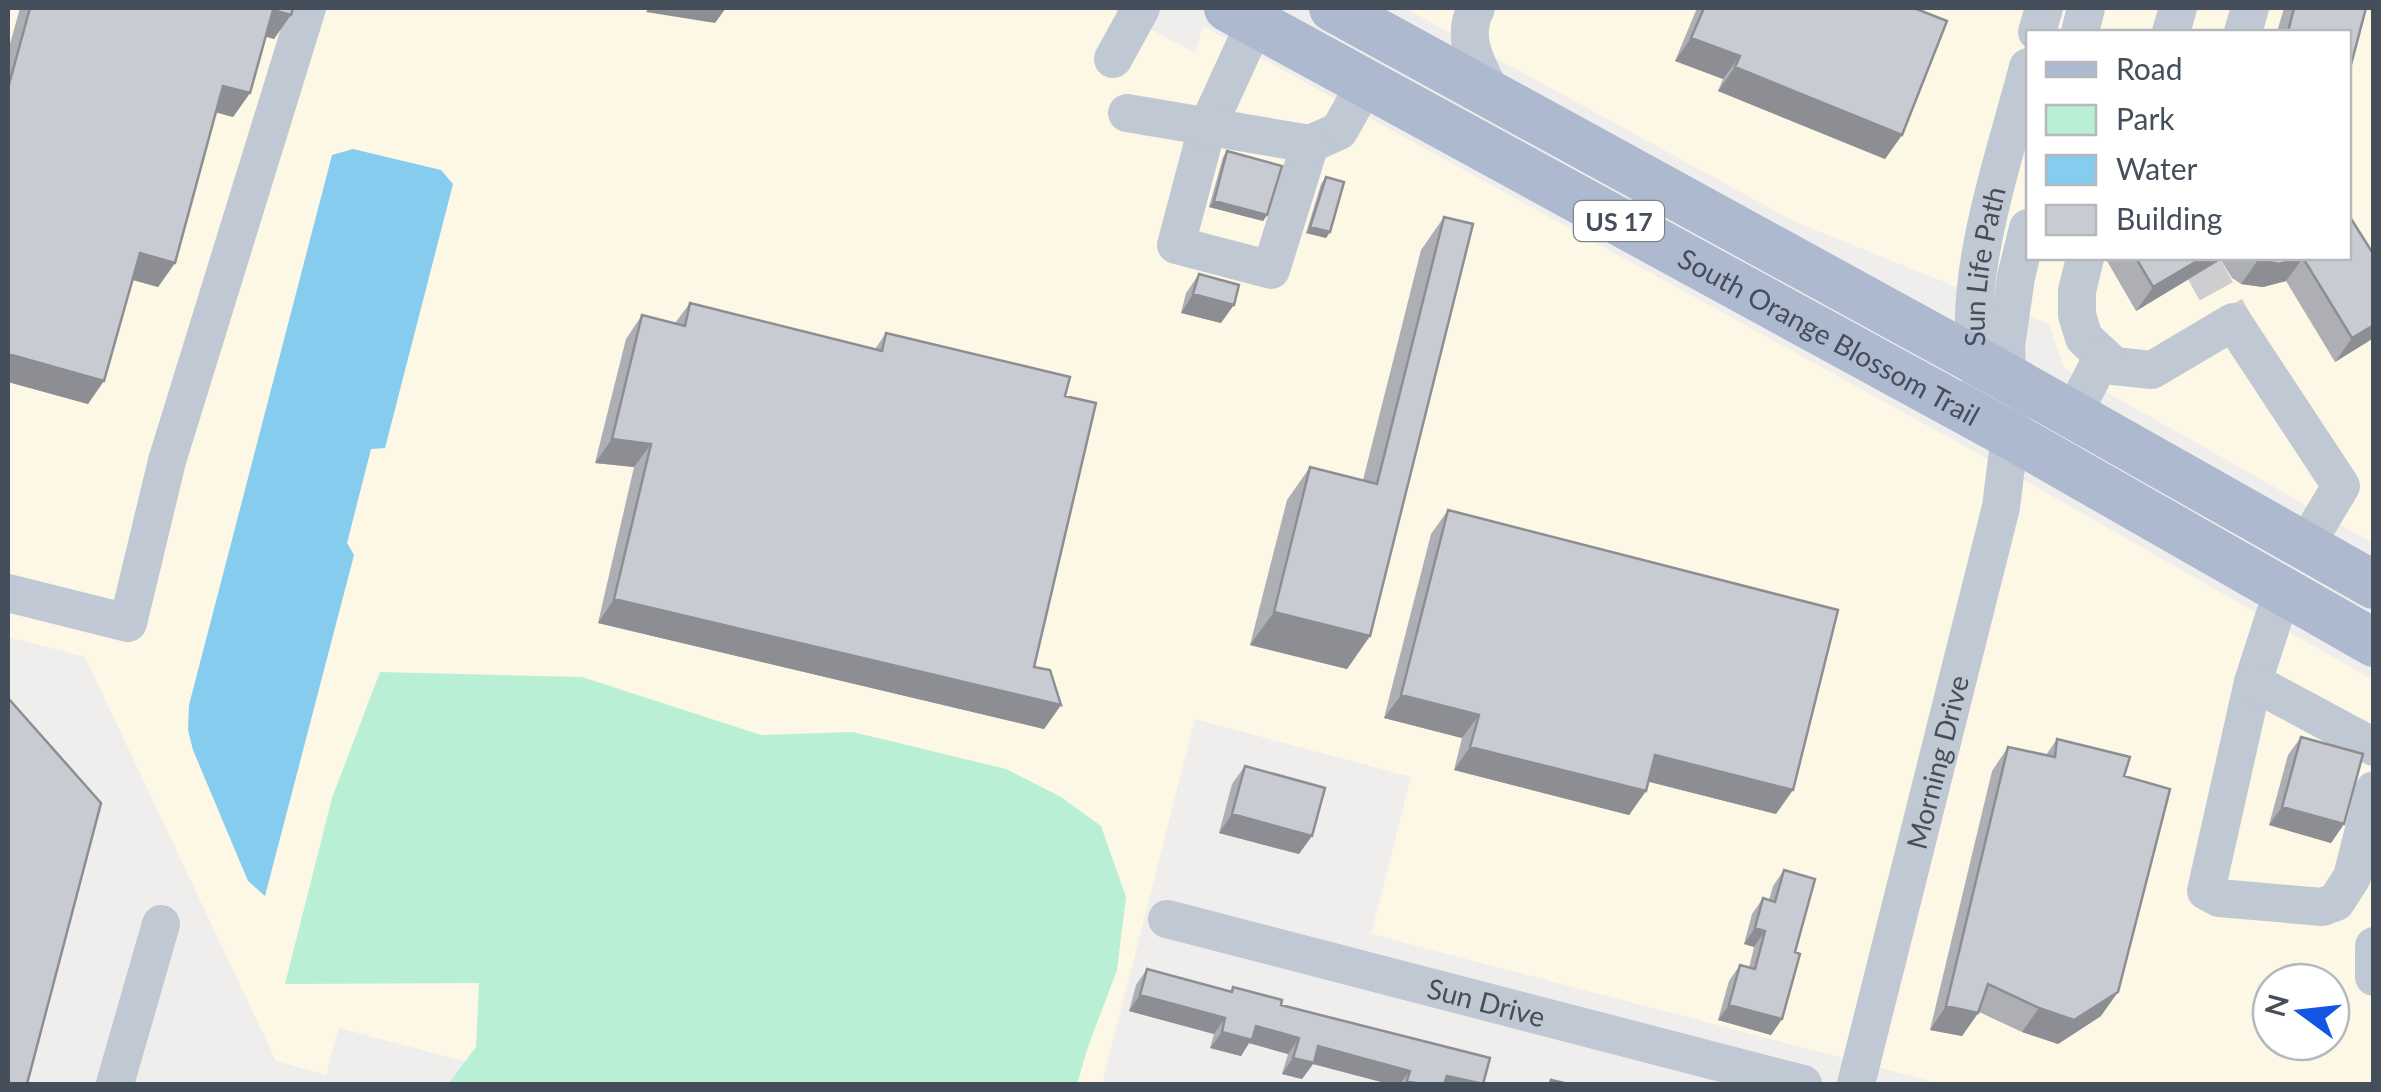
<svg xmlns="http://www.w3.org/2000/svg" width="2381" height="1092" font-family="Lato,sans-serif">
	<rect width="100%" height="100%" fill="#f0eded"/>
	<!-- commercial -->
	<path fill="#fcf8e5" fill-rule="evenodd" d="M8,8H1111L1195,53L1203,26L1977,453L2373,680V1084H1942L1371,934L1411,777L1195,719L1102,1084H550L339,1028L326,1075L276,1061L85,657L8,637ZM2271,982H2331V1042H2271Z
		M1405,8H2373V543L2064,368L2049,324L1793,221ZM2028,32H2348V258H2028Z"/>
	<!-- green -->
	<path fill="#b9f0d5" d="M380,672L582,677L761,735L853,732L1006,769L1061,797L1101,826L1126,897L1117,970L1088,1047L1077,1084H448L476,1047L479,983L285,984L332,798Z"/>
	<!-- water -->
	<path fill="#85ccee" d="M353,149L441,170L453,184L385,448L371,449L347,543L354,555L265,896L248,881L193,750L188,730L189,705L332,155Z"/>
	<g fill="none" stroke-linecap="round" stroke-linejoin="round">
		<!-- minor-tunnel -->
		<path stroke="#cecdd0" stroke-width="38" stroke-dasharray="38 19" stroke-linecap="butt" d="M2198,258L2233,322"/>
		<!-- minor -->
		<g stroke="#c0c8d3" stroke-width="38">
			<path d="M1476,8C1460,39 1478,66 1492,95"/>
			<path d="M1255,23L1207,128L1176,245L1271,270L1310,144L1339,131L1366,83"/>
			<path d="M2037,32L2044,8"/>
			<path d="M2080,32L2086,8"/>
			<path d="M2171,32L2178,8"/>
			<path d="M2243,32L2250,8"/>
			<path d="M1113,59L1141,8"/>
			<path d="M1127,113L1310,144"/>
			<path d="M2085,258L2077,291V315L2084,338L2114,366L2152,370L2233,322L2341,486L2305,546"/>
			<path id="s1" d="M1981,380C1955,294 2006,154 2028,67"/>
			<path d="M2073,414L2103,356"/>
			<path d="M2287,592L2275,614L2253,682L2206,891L2219,898L2322,907L2336,902L2352,877L2374,790"/>
			<path d="M8,593L128,623L167,461L307,8"/>
			<path d="M2253,682L2374,747"/>
			<path id="s2" d="M1167,919L1803,1084"/>
			<path d="M2374,946V977"/>
			<path d="M115,1084L161,924"/>
			<path id="s3" d="M1856,1084L2001,507L2010,435L2006,346L2016,277L2028,228"/>
		</g>
		<!-- major -->
		<g stroke="#acb9ce" stroke-width="48">
			<path id="s4" d="M1228,8L2010,435L2374,643"/>
			<path d="M1333,8L2006,377L2374,585"/>
		</g>
	</g>
	<!-- wall -->
	<path fill="#adafb5" d="M20,8H293L274,39L266,36L250,93L233,117L216,112L175,263L158,287L132,280L88,404L8,382V51Z
		M1697,8H1914L1902,135L1885,159L1718,91L1723,79L1675,61Z
		M2284,8H2366L2348,32H2277Z
		M1227,151L1267,215L1263,221L1209,207L1223,157Z
		M1326,177L1330,232L1326,238L1306,233L1321,184Z
		M1444,217L1370,636L1347,669L1250,645L1287,500L1310,467L1363,480L1421,250Z
		M2374,255V342L2372,339L2335,362L2286,281L2263,287L2241,284L2232,278L2221,260L2136,311L2107,261L2110,258H2348Z
		M1199,274L1221,323L1181,313L1186,293Z
		M690,303L875,349L886,333L1065,396L1034,667L1061,705L1044,729L598,623L634,467L595,463L626,339L642,315L675,323Z
		M1448,510L1776,814L1649,782L1646,791L1629,815L1454,770L1462,738L1384,718L1431,534Z
		M2301,737L2344,824L2331,843L2269,825L2288,755Z
		M2057,739L2124,776L2101,1016L2058,1044L2022,1032L1979,1012L1962,1036L1930,1030L1992,771L2008,747L2046,755Z
		M1245,766L1299,854L1219,833L1232,784Z
		M1784,870L1795,952L1782,1019L1771,1035L1718,1020L1729,981L1740,965L1749,968L1754,947L1744,944L1752,914L1763,898L1769,900L1773,886Z
		M1147,969L1230,992L1233,987L1483,1084H1389L1313,1064L1302,1079L1282,1074L1288,1054L1249,1043L1241,1056L1210,1048L1214,1034L1129,1011L1136,985Z"/>
	<!-- shaded-wall -->
	<path fill="#8d8e94" d="M649,8H726L715,23L646,12Z
		M273,10L291,15L274,39L256,34Z
		M1691,38L1740,56L1723,79L1675,61Z
		M1735,67L1902,135L1885,159L1718,91Z
		M223,86L250,93L233,117L207,110Z
		M1214,201L1267,215L1263,221L1209,207Z
		M1310,227L1330,232L1326,238L1306,233Z
		M140,253L175,263L158,287L123,277Z
		M2202,258H2223L2136,311L2153,287Z
		M2303,258L2286,281L2263,287L2241,284L2258,260Z
		M1193,294L1234,305L1221,323L1181,313Z
		M2374,325V337L2372,339L2335,362L2352,338Z
		M8,354L104,381L88,404L8,382Z
		M612,439L651,444L634,467L595,463Z
		M614,599L1061,705L1044,729L598,623Z
		M1274,612L1370,636L1347,669L1250,645Z
		M1401,695L1479,715L1462,738L1384,718Z
		M1470,747L1646,791L1629,815L1454,770Z
		M1655,755L1793,790L1776,814L1639,779Z
		M2282,807L2344,824L2331,843L2269,825Z
		M1232,814L1312,836L1299,854L1219,833Z
		M1755,928L1765,931L1754,947L1744,944Z
		M2118,992L2101,1016L2058,1044L2022,1032L2039,1008Z
		M1140,995L1225,1018L1214,1034L1129,1011Z
		M1729,1005L1782,1019L1771,1035L1718,1020Z
		M1946,1006L1978,1013L1962,1036L1930,1030Z
		M1256,1026L1299,1038L1288,1054L1249,1043L1241,1056L1210,1048L1222,1032Z
		M1318,1046L1410,1071L1400,1084H1389L1313,1064L1302,1079L1282,1074L1293,1058Z
		M1447,1076L1478,1084H1441Z"/>
	<!-- building -->
	<path fill="#c9cbd3" stroke="#8d8e94" stroke-width="2.5" d="M30,8H293L291,15L273,10L250,93L223,86L175,263L140,253L104,381L8,354V88Z
		M1704,8H1914L1947,21L1902,135L1735,67L1740,56L1691,38Z
		M2294,8H2366L2348,76V32H2288Z
		M1227,151L1282,166L1267,215L1214,201Z
		M1326,177L1344,182L1330,232L1310,227Z
		M2348,214L2374,255V325L2352,338L2303,258H2348Z
		M1444,217L1473,224L1370,636L1274,612L1310,467L1377,484Z
		M2136,258H2202L2153,287Z
		M2254,258H2302L2279,264L2258,260Z
		M1199,274L1239,285L1234,305L1193,294Z
		M690,303L882,351L886,333L1070,377L1065,396L1096,403L1034,667L1050,670L1061,705L614,599L651,444L612,439L642,315L685,326Z
		M1448,510L1838,610L1793,790L1655,755L1646,791L1470,747L1479,715L1401,695Z
		M8,698L101,803L27,1084H8Z
		M2301,737L2363,754L2344,824L2282,807Z
		M2057,739L2130,757L2124,776L2170,789L2118,992L2074,1020L2039,1008L1988,984L1978,1013L1946,1006L2008,747L2055,757Z
		M1245,766L1325,788L1312,836L1232,814Z
		M1784,870L1815,879L1795,952L1800,954L1782,1019L1729,1005L1740,965L1755,969L1765,931L1755,928L1763,898L1775,902Z
		M1147,969L1232,992L1233,987L1282,1000L1281,1005L1490,1058L1483,1084L1447,1076L1444,1084H1419L1407,1081L1410,1071L1318,1046L1314,1063L1293,1058L1299,1038L1256,1026L1252,1040L1222,1032L1225,1018L1140,995Z
		M1551,1080L1569,1084H1550Z"/>
	<g text-anchor="middle" dominant-baseline="central" stroke-width="10" stroke-linejoin="round" paint-order="stroke">
		<!-- shield labels -->
		<rect fill="#fff" stroke="#7d838c" stroke-width="2.5" x="1574" y="201" width="90" height="40" rx="8"/>
		<g font-size="25" font-weight="bold" fill="#454e5b">
			<text x="1619" y="221">US 17</text>
		</g>
		<!-- street labels -->
		<g font-size="28" fill="#454e5b" stroke="#fff">
			<text stroke="none"><textPath href="#s1" startOffset="115">Sun Life Path</textPath></text>
			<text stroke="none"><textPath href="#s4" startOffset="685">South Orange Blossom Trail</textPath></text>
			<text stroke="none"><textPath href="#s3" startOffset="332">Morning Drive</textPath></text>
			<text stroke="none"><textPath href="#s2" startOffset="330">Sun Drive</textPath></text>
		</g>
	</g>
	<!-- border -->
	<rect width="2381" height="1092" fill="none" stroke="#454e5b" stroke-width="20"/>
	<!-- legend -->
	<rect x="2026" y="30" width="325" height="230" fill="#ffffff" stroke="#b5b8bd" stroke-width="2.5"/>
	<rect x="2046" y="62" width="50" height="15" fill="#acb9ce" stroke="#b5b8bd" stroke-width="2.5"/>
	<text x="2116" y="80" font-size="30" fill="#454e5b">Road</text>
	<rect x="2046" y="105" width="50" height="30" fill="#b9f0d5" stroke="#b5b8bd" stroke-width="2.5"/>
	<text x="2116" y="130" font-size="30" fill="#454e5b">Park</text>
	<rect x="2046" y="155" width="50" height="30" fill="#85ccee" stroke="#b5b8bd" stroke-width="2.5"/>
	<text x="2116" y="180" font-size="30" fill="#454e5b">Water</text>
	<rect x="2046" y="205" width="50" height="30" fill="#c9cbd3" stroke="#b5b8bd" stroke-width="2.5"/>
	<text x="2116" y="230" font-size="30" fill="#454e5b">Building</text>
	<!-- north arrow -->
	<g transform="translate(2301 1012) rotate(285)"><circle r="48" fill="#ffffff" stroke="#b5b8bd" stroke-width="2.5"/>
	<path d="M0-8L18 38L0 25L-18 38Z" fill="#1356e4"/>
	<text y="-15" font-size="28" font-weight="bold" text-anchor="middle" fill="#454e5b">N</text>
	</g>
</svg>
